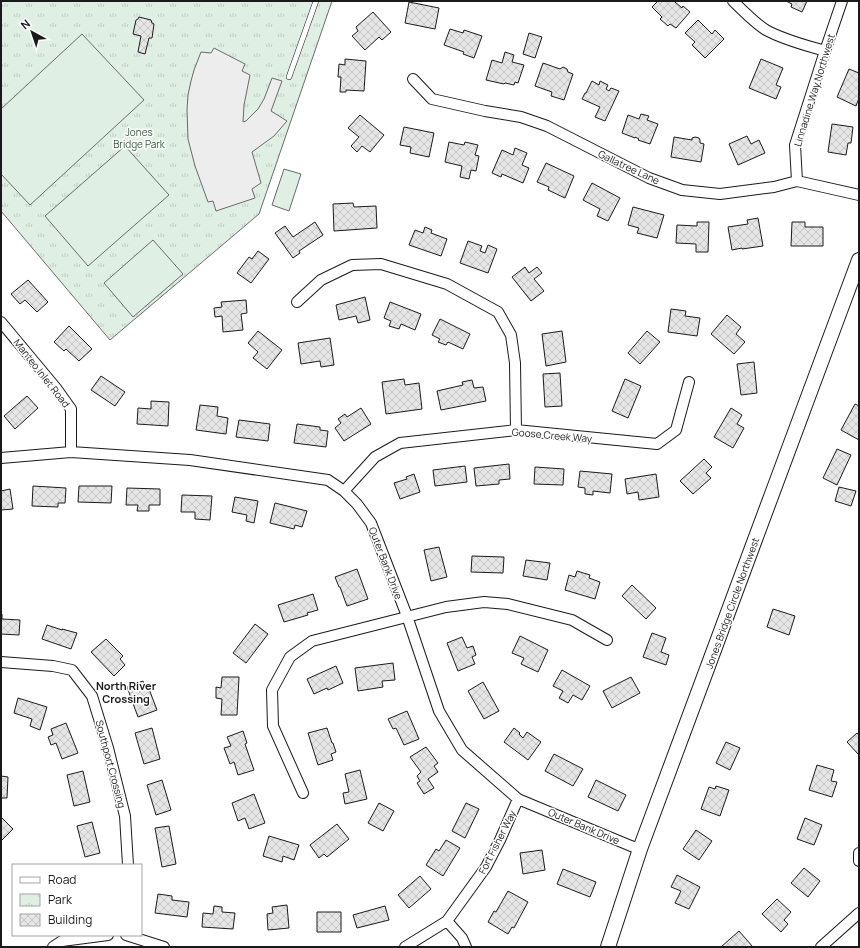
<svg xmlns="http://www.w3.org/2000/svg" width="860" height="948" font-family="Manrope,sans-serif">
	<defs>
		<pattern id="park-tufts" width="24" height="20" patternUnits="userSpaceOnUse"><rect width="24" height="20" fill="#e0efe3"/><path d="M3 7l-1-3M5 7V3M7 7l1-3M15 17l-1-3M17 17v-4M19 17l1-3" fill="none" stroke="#c0ccc2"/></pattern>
		<pattern id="building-cross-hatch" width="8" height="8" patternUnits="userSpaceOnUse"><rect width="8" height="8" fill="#e6e6e6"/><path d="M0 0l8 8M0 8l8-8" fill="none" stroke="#c5c5c5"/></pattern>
	</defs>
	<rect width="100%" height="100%" fill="#fff"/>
	<!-- park -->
	<path fill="url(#park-tufts)" stroke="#6a6a6a" d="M1,1H332L259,214L110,340L1,211Z"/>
	<!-- pitch -->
	<path fill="#e0efe3" stroke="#6a6a6a" d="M82,34L144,100L30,205L1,174V109Z
		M125,146L169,195L88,266L45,216Z
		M284,169L301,174L289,211L272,205Z
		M153,240L183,274L133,317L104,283Z"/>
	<!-- parking -->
	<path fill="#ededed" stroke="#6a6a6a" d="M214,48L245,64L242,71L250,75L244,105L243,122L246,121L258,109L264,99L272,78L282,81L271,111L287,121L274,136L252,152L261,183L252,189L255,198L216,211L213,201L208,202L195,166L188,139L187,110L188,95L191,81L194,70L201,52L211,53Z"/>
	<!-- building -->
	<path fill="url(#building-cross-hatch)" stroke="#1a1a1a" d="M658,1H676L675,2L682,8L683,6L690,12L676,28L670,24L668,26L660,19L662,17L652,7Z
		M786,1H807L802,12L791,7L792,4Z
		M409,2L439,8L435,29L405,23Z
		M373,12L391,32L382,40L379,37L365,50L352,36L358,31L356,27Z
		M139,17L151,20L152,23L154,24L152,38H149L145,54L138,52L141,36L133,34L136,20L138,19Z
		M698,20L712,34L715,30L724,39L705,58L692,45L695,42L685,33Z
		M450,29L463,33L464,30L482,36L474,58L463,54L464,52L444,45Z
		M529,33L542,37L535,58L523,54Z
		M505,52L514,55L512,62L524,65L518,83L515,82L514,85L505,83L504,84L486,80L492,60L502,63Z
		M345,59L366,61L364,91L346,90V92H340L341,77H338L339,64L345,65Z
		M761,59L783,68L776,85L781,87L776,99L749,88Z
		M543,63L560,69L563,67L567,69L568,72L573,74L564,100L551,96L552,92L535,86Z
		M849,69L859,73V98L856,106L837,97Z
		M592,81L599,85L600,81L608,85L606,89L609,91L611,88L619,91L605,121L595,117L600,107L582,99L585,93H586Z
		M641,114L649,116L647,120L658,124L650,144L638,140L639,139L635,137V138L622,133L628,115L639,119Z
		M360,115L384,135L370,152L362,146L357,152L351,146L359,137L348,128Z
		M832,124L853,127L851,143H848L846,155L828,152Z
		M404,127L434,133L429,157L410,153L411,147L400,145Z
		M747,136L751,144L759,140L765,153L738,165L729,144Z
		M674,137L692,140V138L695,137L699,138L700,140V143L704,144L701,162L671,157Z
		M449,142L464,145L465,142L478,145L475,155L479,156L476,171L471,170L469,179L460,177L462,166L445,162Z
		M515,148L527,153L522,165L529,168L523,183L502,174L501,177L492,173L502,150L513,155Z
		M546,163L574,176L565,198L548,190L549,187L537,182Z
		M592,183L620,198L608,221L597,216L600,209L583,200Z
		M353,203L354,207L376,206L377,228L334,231L333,204Z
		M633,207L664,215L657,238L637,233L639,228L628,225Z
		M758,218L763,246L742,249V248L732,250L728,227L748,224L747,220Z
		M315,222L323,235L299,251L300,253L293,258L275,233L285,226L293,237Z
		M697,222H709L708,252H696V244L676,243L677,225L697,226Z
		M792,222H805V227H823V246H791Z
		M425,227L432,230L431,233L447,239L441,256L409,245L415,230L423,233Z
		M468,241L482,246L480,251L485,253L488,245L497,249L488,273L460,263Z
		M258,251L269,259L251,283L237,273L249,257L252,259Z
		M525,267L529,273L537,267L542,273L534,279L544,291L531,301L512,277Z
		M28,280L48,302L37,312L25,300L20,304L11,294Z
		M365,297L370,320L358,323L356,316L339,320L336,305Z
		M246,300L247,313L241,314L243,330L223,332L222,316L215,317L214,308L222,307L221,302Z
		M390,302L421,314L415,330L401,324L399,329L389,326L391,321L384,318Z
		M671,309L686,311L685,316L700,318L697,336L668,332Z
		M727,315L741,327L736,334L745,342L734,354L711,334Z
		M440,319L470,334L463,349L448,342L446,345L438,342L440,339L432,335Z
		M69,326L92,349L79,361L66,349L64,351L54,342Z
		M258,331L282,350L267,369L253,358L258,352L248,343Z
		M562,331L566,362L546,366L542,334Z
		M647,331L660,342L640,364L628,353Z
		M330,338L334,365L321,367L320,361L301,364L298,343Z
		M754,362L757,393L741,395L737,364Z
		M560,373L562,406L545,407L543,374Z
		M101,376L125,392L115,406L91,390Z
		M404,379L405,385L419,383L422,409L386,414L382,382Z
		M625,379L641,386L628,418L612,411Z
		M472,380L474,388L483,387L486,401L441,410L437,391L463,385L462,382Z
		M27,396L38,408L15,429L4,416Z
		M151,401L169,402L168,426L137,424L138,408L151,409Z
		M855,404L859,406V440L841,430Z
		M200,405L218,407L217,416L228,418L226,434L196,430Z
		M361,408L371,424L344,441L335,428L341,423L338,419L345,414L347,417Z
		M731,408L742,415L737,424L744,428L733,448L714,437Z
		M239,420L270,424L268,441L236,437Z
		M297,424L320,427V430L328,431L326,447L294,443Z
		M837,449L851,455L837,485L823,478Z
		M704,459L712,467L706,473L711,478L693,494L680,481Z
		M509,464L510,479L499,480V484L476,486L474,468Z
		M465,466L467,482L435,486L433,470Z
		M535,467L564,469L563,485L534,484Z
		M580,471L612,474L610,493L593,491V495L585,494V488L578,487Z
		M414,474L420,492L400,499L394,483L407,479L406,477Z
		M656,474L659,497L639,500L638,492L627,494L625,479Z
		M33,486L66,488L65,503H58V507L32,506Z
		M79,486H112L111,503L78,502Z
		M839,487L856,491L851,506L835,501Z
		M127,488L160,489V505H149V511H137L138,505H126Z
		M10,489L13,509L1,510V491Z
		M182,495L212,496L210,520L195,519V512H181Z
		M235,497L258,501L254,523L246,521L247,515L232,512Z
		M275,503L307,511L302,527L295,525L294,529L270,523Z
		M439,547L447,577L431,581L424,550Z
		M472,556L504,557L503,573L471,572Z
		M526,560L550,563L547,580L523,576Z
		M357,569L368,599L347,606L340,587H339L335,577Z
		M577,571L590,575L589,578L600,582L595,599L565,590L569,575L575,577Z
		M632,585L656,608L646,619L622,596Z
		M313,594L318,610L307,613L308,615L284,622L278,605Z
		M773,609L795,616L789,635L767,627Z
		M1,614H2V619L20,620L19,635L1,634Z
		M255,624L268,634L246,663L233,653Z
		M47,625L62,630V629L77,633L71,649L42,639Z
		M652,633L666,638L661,652L669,655L666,665L643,657Z
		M520,636L548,650L538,672L521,664L524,658L512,653Z
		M462,637L467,648L473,646L476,655L472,657L475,664L458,671L447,643Z
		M106,639L123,656L120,659L125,665L114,676L91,652Z
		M393,663L395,680L382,681L383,687L358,691L355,668Z
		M336,666L343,683L328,690L327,688L314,694L307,679Z
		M562,670L590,686L582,700L573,695L568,703L559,698L563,691L553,686Z
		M222,677H239L237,715H221L222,699L216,698V687L221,688Z
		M631,677L640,693L612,708L603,691Z
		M143,681L146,690L149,689L157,710L138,717L127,687Z
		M483,682L499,711L484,719L468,691Z
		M18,698L47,707L40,730L30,726L32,719L14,713Z
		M407,711L419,739L404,745L396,728L393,729L388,719Z
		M66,723L78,753L62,759L56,743L51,745L48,737L53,735L51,729Z
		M152,728L160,759L144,764L135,733Z
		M327,728L332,743H333L336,752L331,754L333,760L318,765L308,733Z
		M514,728L520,733L519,734L523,738L527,732L541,742L528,760L504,742Z
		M243,731L247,743L245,744L254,770L238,775L234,762L230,764L224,748L231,746L227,737Z
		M857,733L859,735V755L847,742Z
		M726,742L740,748L730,770L716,763Z
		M426,747L438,763L434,766L438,772L428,779L434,788L424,794L417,783L420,781L417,776L421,772L410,757Z
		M554,754L583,769L573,786L545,771Z
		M817,765L834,770L831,781L837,782L832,797L809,790Z
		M360,770L367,799L345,804L343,793L349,792L345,774Z
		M83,771L90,802L74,806L67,775Z
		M1,776L8,777L7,798H1Z
		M162,780L171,810L156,815L147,785Z
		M596,780L626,795L618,811L588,797Z
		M716,786L729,790L720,816L701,809L709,787L715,789Z
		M254,794L265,823L249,829L245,818L238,821L232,803Z
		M379,803L394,811L383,831L368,823Z
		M466,803L479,809L465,838L452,831Z
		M1,817L13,829L1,841Z
		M805,818L822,825L814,845L797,839Z
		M92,822L100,853L85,857L77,826Z
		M337,824L349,839L327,857L324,854L319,858L310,845Z
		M169,826L176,864L162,867L155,828Z
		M696,830L712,841L699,860L683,849Z
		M269,836L299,845L294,860L283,856L282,862L263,856Z
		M446,840L460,848L443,876L426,865L436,849L439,851Z
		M542,850L545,870L523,874L520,853Z
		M804,868L820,881L808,897L791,883Z
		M563,869L596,882L590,897L557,884Z
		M677,875L700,887L689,909L675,903L681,891L671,887Z
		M420,876L431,889L409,908L398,895Z
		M508,891L528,902L514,928L512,927L508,934L488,922L494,911L496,912Z
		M158,894L172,896V900L189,902L187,917L155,913Z
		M777,899L791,912L784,920L788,924L781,932L762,914Z
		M287,905L289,928L268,930L267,914L273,913L272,907Z
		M214,906L222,907V912L235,913L233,929L202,927L203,913L213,914Z
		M385,906L389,920L357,928L353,915Z
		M317,912H341V932H317Z
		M739,931L753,947H721Z"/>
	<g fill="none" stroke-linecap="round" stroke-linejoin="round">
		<defs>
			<path id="lane" d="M289,77L316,1"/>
			<path id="street" d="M733,1C742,10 756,24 766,30C784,40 805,45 825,51
				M413,79L432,99L485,111L521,117L547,126L649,178L682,190L720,194L774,187L797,181L859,195
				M797,181L795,145L825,51L842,1
				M297,302L321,280L352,265L381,264L447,284L498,312L511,335L515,363L516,430
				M1,322L56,388L71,409V452
				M1,458L71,452L190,460L328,480L344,491L357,504L371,523L407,616L439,711L462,750L518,799L631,846L640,849
				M344,491L375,457L400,443L516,430L657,444L676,430L689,382
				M1,662L53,666L72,670L92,696L108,748L125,816L128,865
				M303,793L273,726L272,690L290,657L312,641L446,607L484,602L508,604L572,620L607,640
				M859,853V861
				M447,921L462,938L466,947
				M126,935L164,947
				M53,947L62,941L108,935
				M405,947L447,921L486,867L500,840L518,799
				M821,947L859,913"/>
			<path id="secondary" d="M608,947L640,849L859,260"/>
		</defs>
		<!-- lane casing -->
		<use href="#lane" stroke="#1a1a1a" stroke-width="6"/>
		<!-- street casing -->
		<use href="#street" stroke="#1a1a1a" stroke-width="12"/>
		<!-- secondary casing -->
		<use href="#secondary" stroke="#1a1a1a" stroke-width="16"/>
		<!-- lane -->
		<use href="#lane" stroke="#fff" stroke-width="5"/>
		<!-- street -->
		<use href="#street" stroke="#fff" stroke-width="10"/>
		<!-- secondary -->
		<use href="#secondary" stroke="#fff" stroke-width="14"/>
	</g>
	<g text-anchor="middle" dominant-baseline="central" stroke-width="3" stroke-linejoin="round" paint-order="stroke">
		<!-- street labels -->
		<g font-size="10" fill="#1a1a1a" stroke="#fff">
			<text transform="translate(814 90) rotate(-73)">Linnadine Way Northwest</text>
			<text transform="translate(629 167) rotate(25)">Gallatree Lane</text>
			<text transform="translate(42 373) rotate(52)">Manteo Inlet Road</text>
			<text transform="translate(552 435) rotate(5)">Goose Creek Way</text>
			<text transform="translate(386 563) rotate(69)">Outer Bank Drive</text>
			<text transform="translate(732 603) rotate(-70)">Jones Bridge Circle Northwest</text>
			<text transform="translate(111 764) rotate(75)">Southport Crossing</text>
			<text transform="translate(584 826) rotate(23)">Outer Bank Drive</text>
			<text transform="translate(497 842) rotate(-63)">Fort Fisher Way</text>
		</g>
		<!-- park labels -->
		<g font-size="10" fill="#2b5a34" stroke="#fff">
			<text x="139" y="132">Jones<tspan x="139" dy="12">Bridge Park</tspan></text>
		</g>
		<!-- neighbourhood labels -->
		<g font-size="11" font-weight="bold" fill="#1a1a1a" stroke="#fff">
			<text x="126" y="685">North River<tspan x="126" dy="13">Crossing</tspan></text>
		</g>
	</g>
	<!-- border -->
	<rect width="860" height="948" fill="none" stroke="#1a1a1a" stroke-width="4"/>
	<!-- legend -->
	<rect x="12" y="864" width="130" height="72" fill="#ffffff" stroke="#a3a3a3"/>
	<rect x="20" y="877" width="20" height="6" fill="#ffffff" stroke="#a3a3a3"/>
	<text x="48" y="884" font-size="12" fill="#1a1a1a">Road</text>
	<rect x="20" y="894" width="20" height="12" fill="url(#park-tufts)" stroke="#a3a3a3"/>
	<text x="48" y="904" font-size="12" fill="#1a1a1a">Park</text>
	<rect x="20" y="914" width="20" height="12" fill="url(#building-cross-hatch)" stroke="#a3a3a3"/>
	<text x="48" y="924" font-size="12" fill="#1a1a1a">Building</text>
	<!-- north arrow -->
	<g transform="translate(32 32) rotate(320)" stroke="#ffffff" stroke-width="3" paint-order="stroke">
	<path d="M0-3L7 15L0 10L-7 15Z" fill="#1a1a1a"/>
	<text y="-6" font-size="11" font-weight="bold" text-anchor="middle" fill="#1a1a1a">N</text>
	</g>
</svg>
